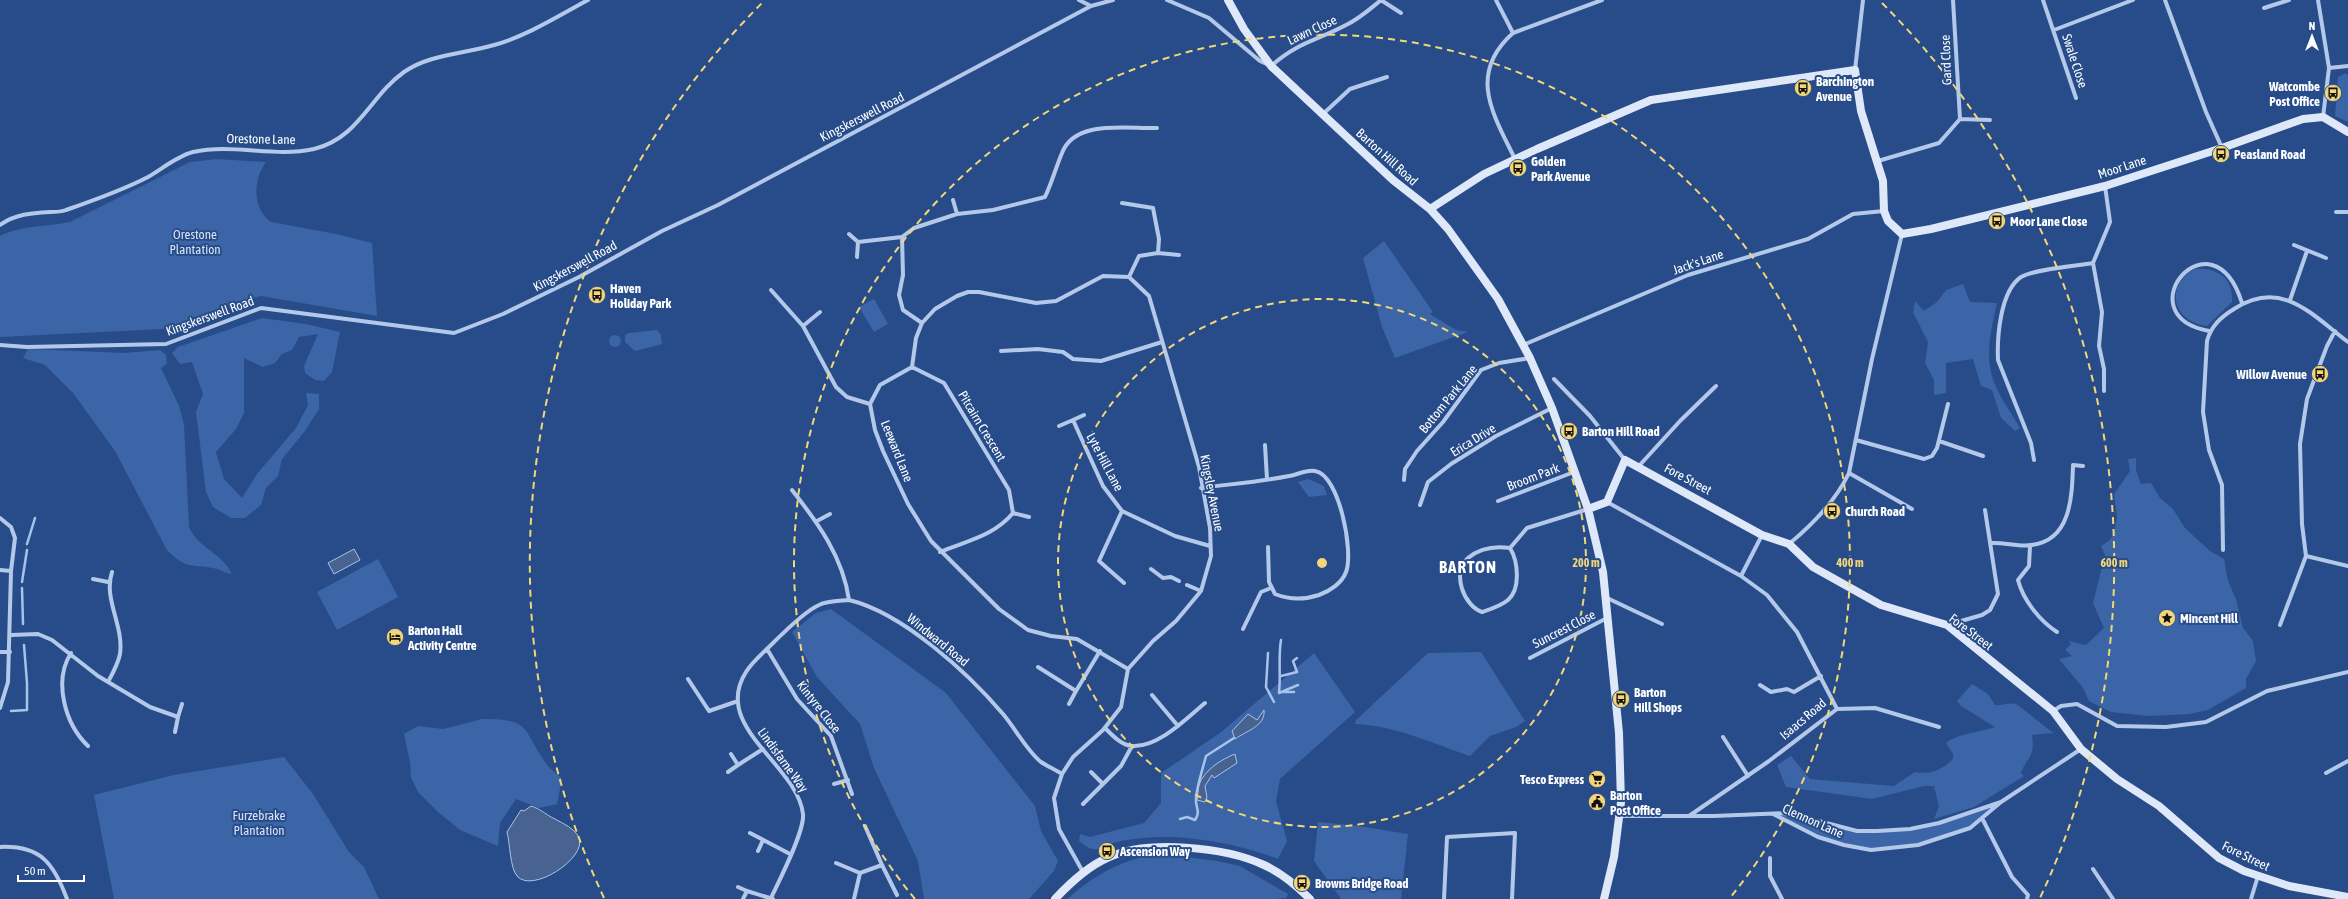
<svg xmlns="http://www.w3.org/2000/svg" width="2348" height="899" font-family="'Asap Condensed',sans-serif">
	<rect width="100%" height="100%" fill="#274c89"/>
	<!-- green -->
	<path fill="#3b65a6" d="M2346,73L2348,76V122L2335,116L2338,77Z
		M217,159L266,162C253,180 252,208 271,222L336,234L372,243L377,316L261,296L241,301L176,326L162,329L0,337V236C21,225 47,227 70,222L190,162Z
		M1384,241L1433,312L1430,314L1456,330L1468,332L1395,358L1382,327L1363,258Z
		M2194,269C2217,267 2234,278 2232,302L2207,326C2173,322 2164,287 2194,269Z
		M1963,284L1970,302L1997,303C1992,326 1985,353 1992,376C1997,394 2011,412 2020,428L2015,431L2001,418L1992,390L1981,386L1973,359L1946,363V393L1934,395V380L1925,363L1928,342L1913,312L1915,301L1924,311L1937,302L1946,290Z
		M874,299L888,324L874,332L859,307Z
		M262,318L306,324L340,332L332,372L324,381L315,380L305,373L304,366L318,334L299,337L292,350L282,354L275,363L263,367L244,358V413L236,429L216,452L224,479L242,498L257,474L296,428L308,405L306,393L319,394V409L305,431L282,459L278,476L266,488L261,505L245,518H231L213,507L206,492L196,412L203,394L192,362L180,364L172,353L178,347Z
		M657,330L661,335L662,344L635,351L625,342V335L629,333Z
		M609 341a6 6 0 1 1 12 0a6 6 0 1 1-12 0Z
		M28,349L124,353L160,350L166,355L167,364L161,368L179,406L184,424L189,527C197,547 223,554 232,574C226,574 222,570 217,569C192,563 187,571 167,550L115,451L73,393L45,365L23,358Z
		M2136,458V470L2141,484L2151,483L2160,498L2173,509L2185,528L2210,551L2224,559L2228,581L2236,599L2243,628L2253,641L2256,661L2246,679V688L2208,710L2189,714L2149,716L2111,712L2089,701L2083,688L2059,659L2072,656L2065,650L2071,644L2069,641L2086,645L2104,628L2093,603L2105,555L2101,546L2110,540L2114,532L2117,518L2114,494L2130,471L2128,459Z
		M1308,479L1324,486L1327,495L1309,497L1298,482Z
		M378,559L398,597L337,630L317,592Z
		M831,609L946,693L1035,806L1041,831L1058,861L1054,871L1029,899H924L918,861L874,768L860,724L817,677L792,632L816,613Z
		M1481,652L1525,721L1516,727L1490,736L1470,756C1431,743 1397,726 1355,724L1356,720L1428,653Z
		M1314,653L1355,712L1280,779L1276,801L1287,841L1278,859C1238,844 1187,834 1144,838C1134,839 1123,840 1114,843C1096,849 1095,854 1079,841L1080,834L1090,837L1144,823L1161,803V773L1220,733Z
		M1972,684L1988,694L1995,705C2003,706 2008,702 2016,704C2019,705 2047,729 2054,733L2032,735C2035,759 2028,754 2021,773L2024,776L1974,807L1934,819L1939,806L1934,786H1924L1872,799L1786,787L1777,765L1791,756L1810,779L1894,786L1915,772C1930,775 1942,770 1953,759V754L1946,743C1956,734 1981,732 1995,727L1961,706L1957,701Z
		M482,719C534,718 522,732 548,766C552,771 558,774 562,779L557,804L539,808L516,799L500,823L498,846L460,830L438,812L418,792L411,777L410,762L404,734L418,726L443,729Z
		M284,757L313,794L349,852L364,867L379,899H114L94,795L174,775Z
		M2001,802L1970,828L1918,845L1871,850L1818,837L1772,814L1793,813L1857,831L1910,829L1939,823Z
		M1318,822L1359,826L1408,834L1401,899H1341L1314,861Z
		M1163,854L1217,861L1240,866L1288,894L1286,898L1274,899H1067C1096,874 1125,857 1163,854Z"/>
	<!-- water -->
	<path fill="#496390" stroke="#a8c3ea" d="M354,549L360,560L334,574L328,563Z
		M1264,710C1266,726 1246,731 1235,739L1232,731L1248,714L1257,720Z
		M1235,754L1237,763L1214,778L1212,775L1205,786L1207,797L1205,802L1197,800C1198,795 1198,789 1199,785C1204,770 1222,759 1235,754Z
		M531,806C541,809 546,815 555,819C562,823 576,829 579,838C587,858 532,894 517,876C510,868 510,843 507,832L521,810L524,811Z"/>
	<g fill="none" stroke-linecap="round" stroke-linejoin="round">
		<!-- stream -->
		<path stroke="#a8c3ea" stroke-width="2.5" d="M27,544L35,518
			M22,582L27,550
			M22,588L23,624
			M1268,653L1266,687L1274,702
			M1281,676L1297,672L1293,661L1297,658
			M1282,692H1294
			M1279,693C1281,675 1278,658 1281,640
			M1279,693L1298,685
			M11,711L27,710V683L24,645
			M1180,819L1187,817L1195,820C1200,813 1197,810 1196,802C1195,792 1203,768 1206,756L1234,738"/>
		<!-- street -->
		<path stroke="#b4c9e9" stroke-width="4" d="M1079,0L1091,6
			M1167,0L1209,18L1260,61L1271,66C1298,42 1316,41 1346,25C1359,19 1370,9 1381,0
			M1381,0L1401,13
			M1496,0L1513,33C1467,74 1493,114 1515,159
			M2043,0L2076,98
			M2165,0L2206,112L2222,148
			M2318,0L2329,68L2323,117
			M2264,8L2289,0
			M2054,30L2133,0
			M1513,33L1602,0
			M2329,68L2348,66
			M1855,70L1863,0
			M1323,114L1350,89L1387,77
			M1960,119L1990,120
			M1878,161L1939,143L1960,119L1953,0
			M953,200L957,214
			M1122,203L1153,208L1159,239L1158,253
			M2336,212H2348
			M0,225C15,214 32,213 50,212C55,212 61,212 66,210C92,201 123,190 148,177C162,169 177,156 193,152C233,143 274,158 314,149C359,138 370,96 404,72C430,54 464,54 494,45C527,36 558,16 588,0
			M849,234L858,242L902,237
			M2294,245L2326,258
			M857,257L858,242
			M1129,277L1139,256L1158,253L1179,255
			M771,290L803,326L836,387L847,397L870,404
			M2290,300L2307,251
			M922,323L903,310L899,295L903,275L902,237L914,228L957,214L993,210L1045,197C1052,182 1056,167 1062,153C1075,119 1127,129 1157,128
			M803,326L820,312
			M2209,331C2123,315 2212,208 2242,303
			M0,345L27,347L166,344L261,308L454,333L503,314L579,277L662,231L718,205L1091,6L1113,0
			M1523,345L1688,275L1808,239L1853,214L1884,211
			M1001,351L1038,349L1063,352L1073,359L1101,361L1162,342
			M912,367L916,338L922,323L935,309L957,296L968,292H979L1036,303L1056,301L1103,276L1129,277L1149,296L1199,467L1210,528L1211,556L1201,591L1176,621L1153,641L1128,669
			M912,367L880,385L870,404L875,430L883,451L908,504L931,541L999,609L1028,630L1051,636L1077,639L1128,669
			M912,367L944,383L1009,490L1013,513C994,536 966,541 940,552
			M1554,379L1590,416L1625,460
			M2104,391V369L2099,346L2102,312L2093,263L2110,222L2105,186
			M1084,415L1073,420L1103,486L1122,511L1175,536L1210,546
			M1059,426L1073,420
			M1856,440L1924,459L1932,456L1937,448L1948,404
			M1939,441L1983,456
			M1265,445L1267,479
			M2034,460L2031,443L1998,360C1997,338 2000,291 2021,277C2035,269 2076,266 2093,263
			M1638,467L1680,421L1716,386
			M1849,473L1912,509
			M1404,480L1405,469L1417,451L1443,422L1481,370L1499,363L1530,358
			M1201,488C1230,484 1260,482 1289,476C1297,475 1307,469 1315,471C1339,474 1354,552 1346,572C1342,583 1330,591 1319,595C1304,600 1290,600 1275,594L1269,582L1268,547
			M792,490C818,523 843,557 849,600C903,613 968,673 1003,714C1015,728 1027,751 1041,762C1047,766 1056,770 1062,774
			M1498,501L1574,472
			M1607,502L1741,576L1767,595L1797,632L1837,709L1769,761L1689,816
			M1420,505L1428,482L1451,464L1496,436L1552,408
			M1122,511L1099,561L1124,583
			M1013,513L1029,517
			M0,518L11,527L15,538L11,571L8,682L0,708
			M817,521L830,514
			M1991,543C2003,542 2020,547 2031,545C2071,541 2072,497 2073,465L2083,466
			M1789,544C1812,525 1836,500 1849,473L1872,359L1902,234
			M2030,546L2029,566L2018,580C2023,600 2040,621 2057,632
			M1510,548C1518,561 1521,589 1508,600C1501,606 1491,609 1482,612C1464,606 1451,573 1468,558C1480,548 1496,546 1510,548L1527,528L1588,509
			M2223,550L2222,485L2209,450L2203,412L2207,341C2211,326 2221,317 2234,309C2282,278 2312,315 2348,342
			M2306,556L2348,566
			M1151,569L1163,578L1171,577L1179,581
			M0,570L11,571
			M1741,576L1762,535
			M93,579L108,582
			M1187,585L1201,591
			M1605,597L1662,624
			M1947,625L1982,615L1990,610L1998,594L1985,510
			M2280,625L2306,556L2302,524L2300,444L2307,399L2327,346L2335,331
			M1243,629L1261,592L1271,588
			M11,635L38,634L52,640L98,676L150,707L178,717L175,732
			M767,649L797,699L831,736L852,794
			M0,652H10
			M71,653C53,681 65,724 88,746
			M1530,658L1607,618
			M1038,667L1076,691L1100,651
			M688,679L709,711L738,701
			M108,682C113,673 118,664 120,654C124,625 103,599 112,572
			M1760,685L1771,692L1787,689L1794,692L1821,676
			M1152,695L1178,726
			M1069,704L1076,691
			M1837,709L1875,708L1939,727
			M2053,711L2061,706L2077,704L2117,726L2166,727L2206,722L2267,691L2348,672
			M178,717L182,704
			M1105,728C1112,735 1121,745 1132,746C1158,748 1187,718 1205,703
			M1723,737L1748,776
			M731,754L738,765L763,749
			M728,772L738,765
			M1091,772L1103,784
			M2326,773L2348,761
			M834,784L848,780
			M1083,804L1121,766L1132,746
			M1773,814L1818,837L1844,845L1871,850L1918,845L1970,828L2001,802L2081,749
			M1621,816H1714L1788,813L1857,831H1877L1910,829L1939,823L2001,802
			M1983,820L2012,877L2028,895L2027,899
			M750,833L790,854
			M0,847C41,845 54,864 67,899
			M758,851L763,840
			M1770,858V876L1782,899
			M836,863L860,873
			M882,865L897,895
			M2093,869L2113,899
			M1083,872L1059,829L1054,798L1062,774L1073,757L1103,730L1121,707L1128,669
			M738,887L747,891
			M771,898C779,881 805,831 803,814C797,764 711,727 746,672C752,662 762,654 771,645C782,634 805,611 819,605C827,601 840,601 849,600
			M743,899L747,891L773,899
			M854,899L860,873L882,865L865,826
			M1444,899L1447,837L1515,833L1512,899
			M2251,899L2258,876"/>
		<!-- secondary -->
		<path stroke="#dee8f8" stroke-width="8" d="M1228,0L1244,29L1271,66L1393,180L1430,209L1448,229L1498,299L1530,358L1552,408L1588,509L1603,572L1619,733L1621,802L1614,857L1604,899
			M1430,209L1484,174L1537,149L1651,100L1855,70L1861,111L1883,181L1884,211L1888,221L1902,234L1931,229L2105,186L2222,148L2303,119L2323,117L2348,132
			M1588,509L1607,502L1625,460L1762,535L1789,544L1813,567L1881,605L1947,625L2053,711L2081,749L2117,779L2159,806L2219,858L2244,871L2289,886L2348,897
			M1055,899C1070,883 1087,867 1107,858C1147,839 1225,847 1264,865C1282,873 1296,885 1310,899"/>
	</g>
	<!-- distance rings -->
	<g fill="none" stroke="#f2d679" stroke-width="2" stroke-dasharray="7 5">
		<circle cx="1322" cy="563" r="264"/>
		<path d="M915 899A528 528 0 1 1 1729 899"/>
		<path d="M604 898A792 792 0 0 1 762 3M1882 3A792 792 0 0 1 2040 898"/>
	</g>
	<!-- icons -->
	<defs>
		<symbol id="bus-disc" viewBox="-11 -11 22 22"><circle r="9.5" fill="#f2d679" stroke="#274c89"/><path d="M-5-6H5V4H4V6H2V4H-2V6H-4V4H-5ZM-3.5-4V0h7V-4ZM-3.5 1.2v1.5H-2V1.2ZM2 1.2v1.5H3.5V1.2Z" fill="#111"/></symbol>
		<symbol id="sight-disc" viewBox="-11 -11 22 22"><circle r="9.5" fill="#f2d679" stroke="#274c89"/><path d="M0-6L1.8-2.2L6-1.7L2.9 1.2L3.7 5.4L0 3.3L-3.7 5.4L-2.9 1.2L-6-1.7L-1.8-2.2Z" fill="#111"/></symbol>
		<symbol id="hotel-disc" viewBox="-11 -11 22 22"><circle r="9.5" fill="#f2d679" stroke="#274c89"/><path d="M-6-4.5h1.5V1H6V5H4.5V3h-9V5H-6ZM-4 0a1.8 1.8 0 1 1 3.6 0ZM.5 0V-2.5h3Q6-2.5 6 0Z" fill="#111"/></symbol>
		<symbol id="supermarket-disc" viewBox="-11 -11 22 22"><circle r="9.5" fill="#f2d679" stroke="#274c89"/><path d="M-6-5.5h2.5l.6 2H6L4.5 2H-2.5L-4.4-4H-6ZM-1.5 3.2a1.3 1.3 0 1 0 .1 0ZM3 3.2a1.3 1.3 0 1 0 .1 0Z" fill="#111"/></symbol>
		<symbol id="civic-disc" viewBox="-11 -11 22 22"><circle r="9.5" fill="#f2d679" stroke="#274c89"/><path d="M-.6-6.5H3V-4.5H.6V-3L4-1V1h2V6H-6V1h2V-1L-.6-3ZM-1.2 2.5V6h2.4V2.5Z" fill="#111"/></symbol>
	</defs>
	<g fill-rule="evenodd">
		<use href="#bus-disc" x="1793" y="78" width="20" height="20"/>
		<use href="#bus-disc" x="2323" y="83" width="20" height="20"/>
		<use href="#bus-disc" x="2211" y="144" width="20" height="20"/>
		<use href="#bus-disc" x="1508" y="158" width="20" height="20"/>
		<use href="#bus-disc" x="1987" y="211" width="20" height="20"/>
		<use href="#bus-disc" x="587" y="285" width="20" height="20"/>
		<use href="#bus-disc" x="2310" y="364" width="20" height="20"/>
		<use href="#bus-disc" x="1559" y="421" width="20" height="20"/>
		<use href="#bus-disc" x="1822" y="501" width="20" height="20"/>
		<use href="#sight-disc" x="2157" y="608" width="20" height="20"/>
		<use href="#hotel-disc" x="385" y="627" width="20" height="20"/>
		<use href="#bus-disc" x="1611" y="689" width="20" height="20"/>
		<use href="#supermarket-disc" x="1587" y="769" width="20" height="20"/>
		<use href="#civic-disc" x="1587" y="792" width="20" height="20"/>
		<use href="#bus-disc" x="1097" y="841" width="20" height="20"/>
		<use href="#bus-disc" x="1292" y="873" width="20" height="20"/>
	</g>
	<g text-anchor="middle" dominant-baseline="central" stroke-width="4" stroke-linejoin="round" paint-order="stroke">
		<!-- street labels -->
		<g font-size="13" fill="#fff" stroke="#274c89">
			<text transform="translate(1312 30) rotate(-25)">Lawn Close</text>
			<text transform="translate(1946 60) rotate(-92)">Gard Close</text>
			<text transform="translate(2075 61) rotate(72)">Swale Close</text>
			<text transform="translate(862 117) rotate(-27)">Kingskerswell Road</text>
			<text transform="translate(261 139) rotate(1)">Orestone Lane</text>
			<text transform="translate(1387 157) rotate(42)">Barton Hill Road</text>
			<text transform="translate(2122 167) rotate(-18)">Moor Lane</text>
			<text transform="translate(1698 262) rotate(-19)">Jack's Lane</text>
			<text transform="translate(575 266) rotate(-28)">Kingskerswell Road</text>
			<text transform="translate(210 316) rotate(-20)">Kingskerswell Road</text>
			<text transform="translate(1448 399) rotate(-51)">Bottom Park Lane</text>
			<text transform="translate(982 426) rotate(59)">Pitcairn Crescent</text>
			<text transform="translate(1473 440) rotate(-32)">Erica Drive</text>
			<text transform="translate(897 451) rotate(68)">Leeward Lane</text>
			<text transform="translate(1105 462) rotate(62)">Lyte Hill Lane</text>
			<text transform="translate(1533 477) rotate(-21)">Broom Park</text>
			<text transform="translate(1688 479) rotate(28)">Fore Street</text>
			<text transform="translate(1212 493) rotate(79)">Kingsley Avenue</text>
			<text transform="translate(1564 629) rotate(-27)">Suncrest Close</text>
			<text transform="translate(1971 632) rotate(37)">Fore Street</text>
			<text transform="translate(938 640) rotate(39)">Windward Road</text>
			<text transform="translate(819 707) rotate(52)">Kintyre Close</text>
			<text transform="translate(1803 719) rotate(-40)">Isaacs Road</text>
			<text transform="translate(783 760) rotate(54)">Lindisfarne Way</text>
			<text transform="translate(1813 821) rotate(24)">Clennon Lane</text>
			<text transform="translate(2246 856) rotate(26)">Fore Street</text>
		</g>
		<!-- poi labels -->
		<g font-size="13" font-weight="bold" fill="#fff" stroke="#274c89" text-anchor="start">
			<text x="1816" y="81">Barchington<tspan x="1816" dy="15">Avenue</tspan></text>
			<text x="2320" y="86" text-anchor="end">Watcombe<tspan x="2320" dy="15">Post Office</tspan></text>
			<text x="2234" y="154">Peasland Road</text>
			<text x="1531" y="161">Golden<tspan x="1531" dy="15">Park Avenue</tspan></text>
			<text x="2010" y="221">Moor Lane Close</text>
			<text x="610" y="288">Haven<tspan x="610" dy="15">Holiday Park</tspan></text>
			<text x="2307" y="374" text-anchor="end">Willow Avenue</text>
			<text x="1582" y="431">Barton Hill Road</text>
			<text x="1845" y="511">Church Road</text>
			<text x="2180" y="618">Mincent Hill</text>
			<text x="408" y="630">Barton Hall<tspan x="408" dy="15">Activity Centre</tspan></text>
			<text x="1634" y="692">Barton<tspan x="1634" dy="15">Hill Shops</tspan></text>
			<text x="1584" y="779" text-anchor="end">Tesco Express</text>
			<text x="1610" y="795">Barton<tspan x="1610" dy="15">Post Office</tspan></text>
			<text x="1120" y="851">Ascension Way</text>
			<text x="1315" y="883">Browns Bridge Road</text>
		</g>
		<!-- park labels -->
		<g font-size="13" fill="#d8e4f7" stroke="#274c89">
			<text x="195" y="234">Orestone<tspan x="195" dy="15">Plantation</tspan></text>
			<text x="259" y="815">Furzebrake<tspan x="259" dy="15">Plantation</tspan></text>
		</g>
		<!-- district labels -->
		<g font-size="17" font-weight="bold" letter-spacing="1" fill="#fff" stroke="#274c89">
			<text x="1468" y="567">BARTON</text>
		</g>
	</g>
	<circle cx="1322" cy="563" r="6" fill="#f2d679" stroke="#274c89" stroke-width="2"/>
	<g font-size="12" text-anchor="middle" font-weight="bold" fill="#f2d679" stroke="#274c89" stroke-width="4" stroke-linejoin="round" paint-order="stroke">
		<text x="1586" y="567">200 m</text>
		<text x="1850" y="567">400 m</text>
		<text x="2114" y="567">600 m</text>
	</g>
	<!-- north arrow -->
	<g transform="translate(2312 36)" stroke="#274c89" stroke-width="3" paint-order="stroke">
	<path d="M0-3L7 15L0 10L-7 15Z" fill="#ffffff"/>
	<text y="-6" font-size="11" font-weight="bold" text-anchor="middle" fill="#ffffff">N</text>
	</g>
	<!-- scale -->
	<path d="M18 875v6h66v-6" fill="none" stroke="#ffffff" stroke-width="2"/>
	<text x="24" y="875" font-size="12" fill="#ffffff" stroke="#274c89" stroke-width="3" paint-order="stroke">50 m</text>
</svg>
